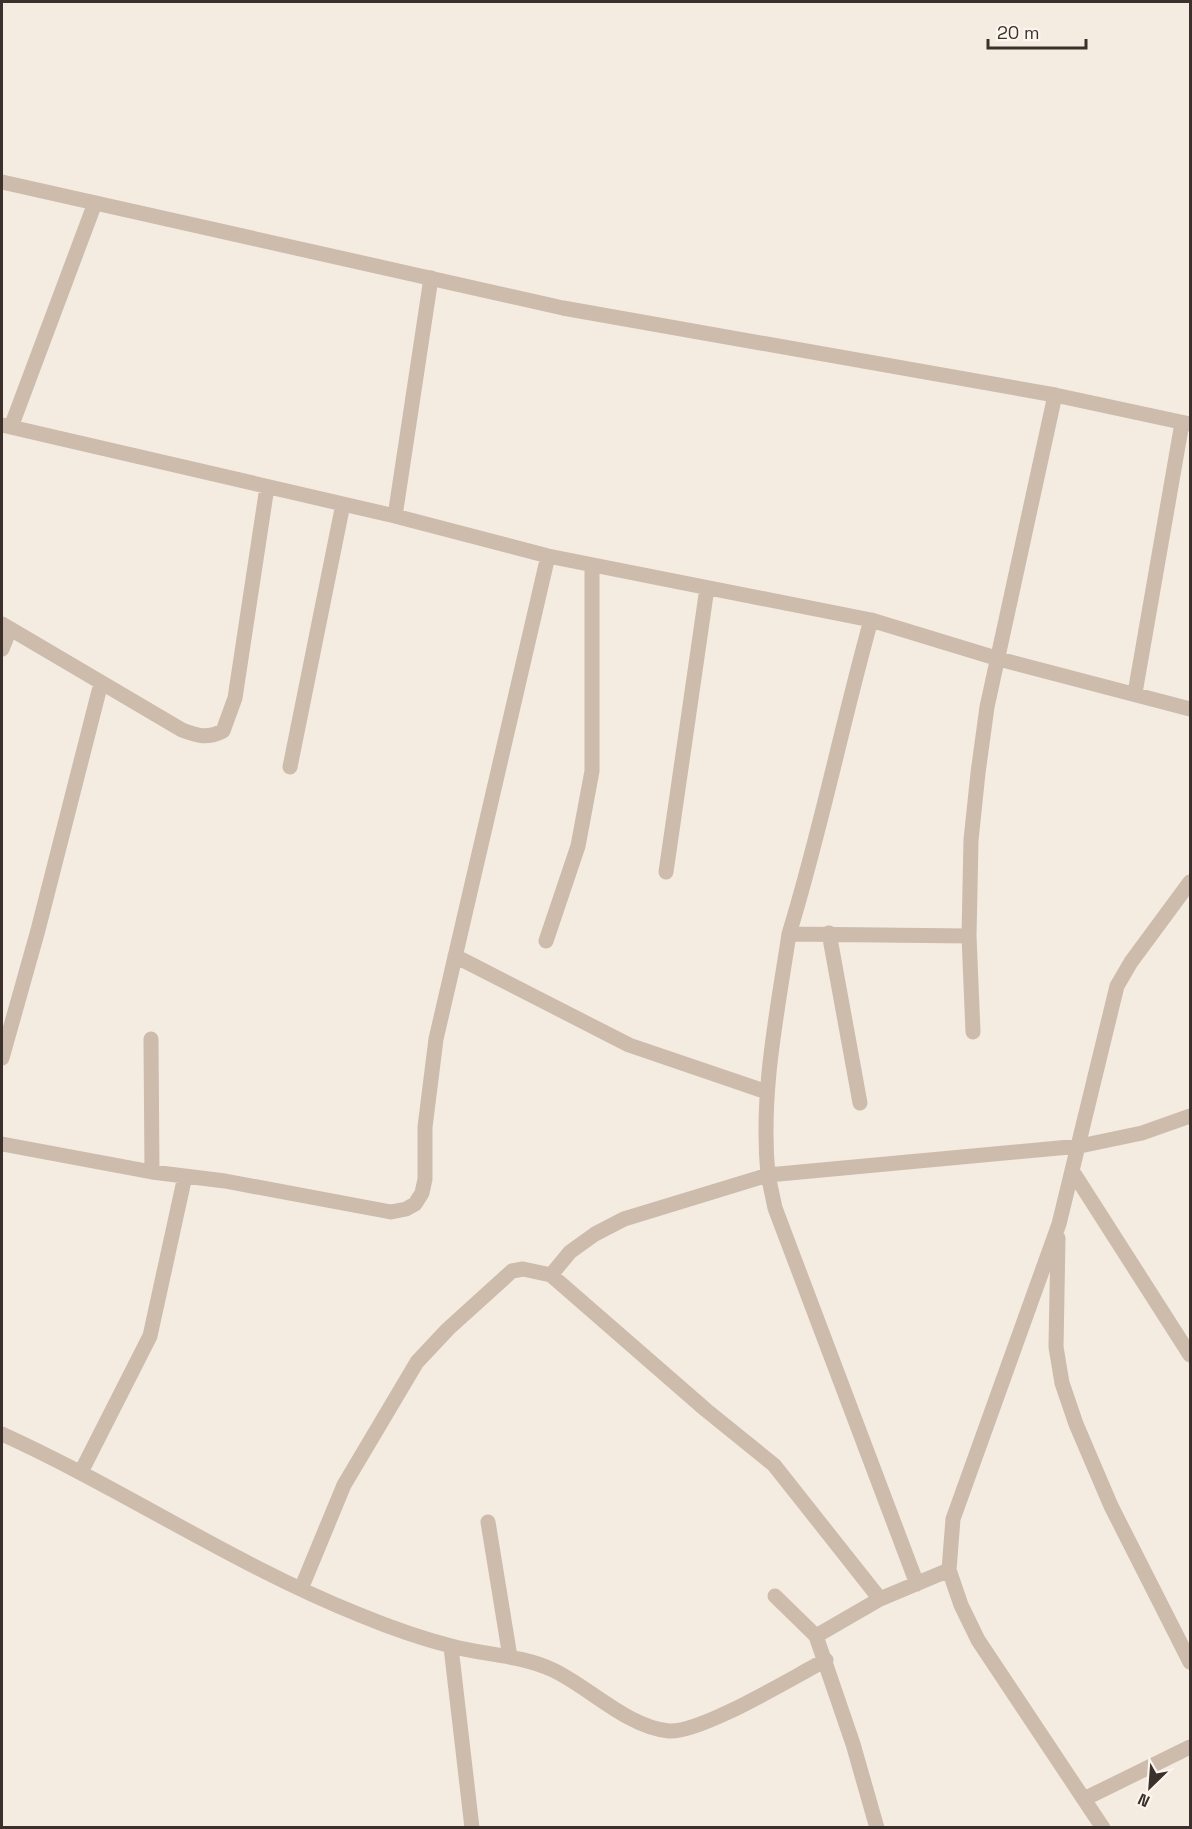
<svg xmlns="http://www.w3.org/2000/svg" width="1192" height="1829" font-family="'Space Grotesk',sans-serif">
	<rect width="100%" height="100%" fill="#f4ebe1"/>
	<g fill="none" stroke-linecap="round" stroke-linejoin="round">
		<!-- minor -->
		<path stroke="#cdbbac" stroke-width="15" d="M2,425L395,516L548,556L871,620L999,659L1190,709
			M11,427L95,203
			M395,516L431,278
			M2,624L182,730C198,736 207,739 223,731L235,698L267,487
			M2,649L10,629
			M1135,693L1182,423
			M290,767L343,504
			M666,872L707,588
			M829,933L860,1103
			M789,934C821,830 842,724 871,620
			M969,936L789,934C777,1014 760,1094 768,1175L1080,1146L1142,1133L1190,1116
			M546,941L578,846L592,771V565
			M455,956L629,1045L767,1092
			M973,1032L969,936L971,840L978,773L987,707L1055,395
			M2,1058L38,930L101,683
			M2,1144L152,1172L151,1039
			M152,1172L225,1181L391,1212L406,1209L415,1204L422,1193L425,1179V1127L436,1039L548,556
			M1073,1172L1190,1355
			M1058,1238L1056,1347L1062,1383L1076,1424L1111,1506L1190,1662
			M2,1434C123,1489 235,1565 360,1615C389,1627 420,1638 451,1646C484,1655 521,1655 553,1670C589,1687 629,1728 669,1731C702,1733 793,1677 826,1660
			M81,1472L150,1336L185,1176
			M488,1522L510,1657
			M301,1589L344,1485L417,1362L448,1329L512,1271L523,1269L551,1275
			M775,1596L816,1636L853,1744L877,1828
			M880,1599L774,1465L706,1410L551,1275L570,1252L595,1234L624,1219L768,1175L775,1208L917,1584
			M816,1636L880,1599L949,1570
			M451,1647L472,1828
			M1084,1799L1190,1747
			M1103,1828L978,1640L961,1605L949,1570L953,1519L1059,1224L1117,986L1131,962L1190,882"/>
		<!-- tertiary -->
		<path stroke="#cdbbac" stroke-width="15" d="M2,182L563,308L1055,395L1190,424"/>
	</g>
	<!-- border -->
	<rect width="1192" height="1829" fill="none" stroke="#3b302b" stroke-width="6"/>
	<!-- north arrow -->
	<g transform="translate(1150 1787) rotate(205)" stroke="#fbf5ee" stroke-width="4.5" paint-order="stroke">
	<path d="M0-4.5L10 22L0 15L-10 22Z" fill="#3b302b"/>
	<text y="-9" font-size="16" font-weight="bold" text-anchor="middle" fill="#3b302b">N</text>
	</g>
	<!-- scale -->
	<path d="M988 39v9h98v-9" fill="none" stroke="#3b302b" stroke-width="3"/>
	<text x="997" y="39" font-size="18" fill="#3b302b" stroke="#fbf5ee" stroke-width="4.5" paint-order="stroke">20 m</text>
</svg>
